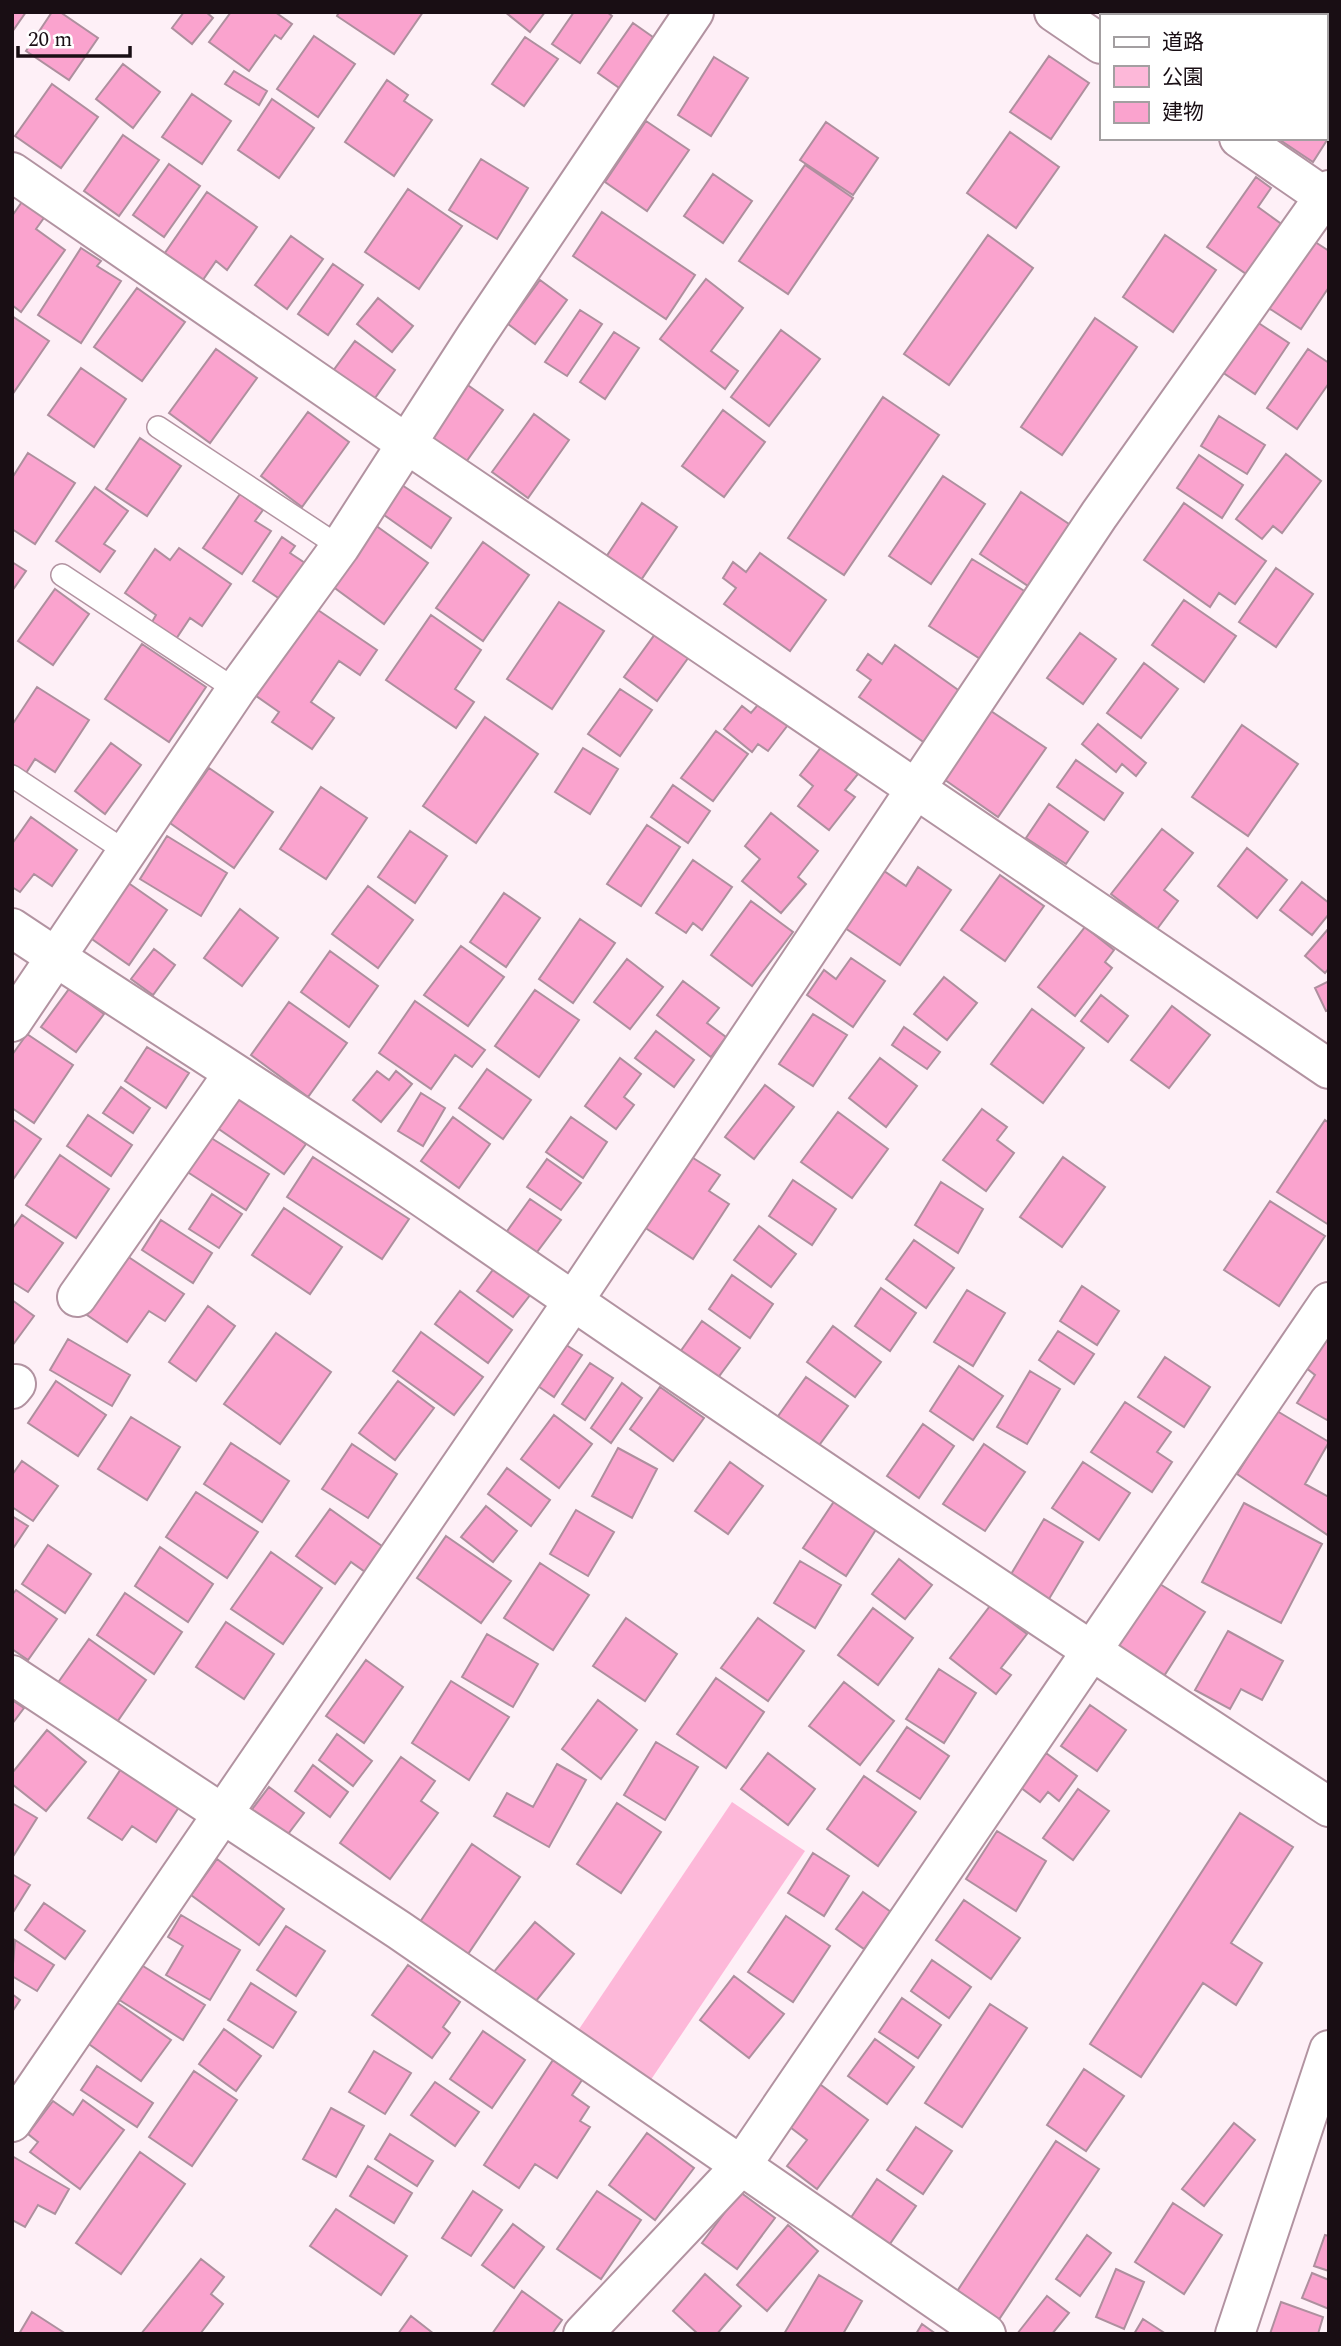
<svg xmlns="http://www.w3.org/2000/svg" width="1341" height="2346" font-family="Spectral,'Noto Sans JP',serif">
	<rect width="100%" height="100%" fill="#fef0f7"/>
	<!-- green -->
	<path fill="#fdb8d9" d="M732,1802L805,1851L644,2090L571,2041Z"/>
	<!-- building -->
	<path fill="#faa3ce" stroke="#ae8f9e" stroke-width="2" d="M12,12H26L12,32Z
		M52,12H60L98,38L69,80L26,51Z
		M184,12H206L213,18L192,44L172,28Z
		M231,12H275L292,24L281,39L275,35L249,71L209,42Z
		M339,12H423L394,54L337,16Z
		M505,12H545L530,32Z
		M574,12H607L612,16L580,63L552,44Z
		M633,23L660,42L625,92L598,73Z
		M314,36L355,64L318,117L277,89Z
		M525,37L558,59L524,106L492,84Z
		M1049,56L1089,83L1051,139L1010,112Z
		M714,57L748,78L711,136L678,115Z
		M1328,57L1329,58V111L1325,109V62Z
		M123,64L160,92L133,128L96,99Z
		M234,71L267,91L259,105L225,84Z
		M387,80L408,95L404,101L432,120L394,176L345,142Z
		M52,84L98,117L61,168L15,136Z
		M192,94L231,121L202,164L162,137Z
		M272,99L314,128L279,178L238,150Z
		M646,121L689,150L647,211L605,182Z
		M826,122L878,158L853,195L800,160Z
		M1325,123L1329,125V137L1313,162L1277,138H1325Z
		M1010,132L1059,167L1016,228L967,193Z
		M123,135L159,160L119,216L84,191Z
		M481,159L528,188L497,239L449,210Z
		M169,164L200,186L164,237L133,215Z
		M805,165L853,198L788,294L739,261Z
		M713,174L752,201L723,243L684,216Z
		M1256,177L1271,188L1258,207L1287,228L1252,278L1207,247Z
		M408,189L462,226L419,289L365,252Z
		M207,192L257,227L227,270L216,261L198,287L160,260Z
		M24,199L46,215L36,229L65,250L21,312L12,305V216Z
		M602,212L695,275L666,319L573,256Z
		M988,235L1033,268L949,385L904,354Z
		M1165,235L1216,270L1173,332L1123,297Z
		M291,236L323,259L287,309L255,285Z
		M1309,238L1329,251V287L1301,329L1264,305Z
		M81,248L101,261L97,266L121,281L81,343L38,315Z
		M333,264L363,285L328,335L298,314Z
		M706,279L743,308L711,351L738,371L725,389L660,339Z
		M540,280L567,300L535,344L508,324Z
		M137,288L185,322L142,381L94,347Z
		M378,298L413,326L392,352L357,324Z
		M580,310L602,324L567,376L545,362Z
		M12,316L49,341L12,395Z
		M1095,318L1137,347L1062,455L1021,427Z
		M1254,320L1289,343L1255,394L1219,370Z
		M781,330L820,359L769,426L731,397Z
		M614,332L639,348L605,399L580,382Z
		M355,341L395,370L370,405L330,375Z
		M216,349L257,378L210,443L169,413Z
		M1308,349L1329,363V383L1297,429L1267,408Z
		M81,368L126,399L94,447L48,415Z
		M462,381L503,410L461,469L420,440Z
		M883,397L939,435L844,575L788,538Z
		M723,410L765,442L724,497L682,466Z
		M308,412L349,442L302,507L261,476Z
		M534,414L569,440L528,498L492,472Z
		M1219,416L1265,445L1247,474L1201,446Z
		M140,438L181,466L147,516L106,489Z
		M28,453L75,483L35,544L12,529V478Z
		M1286,454L1321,481L1282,533L1273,526L1262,539L1236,519Z
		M1199,455L1243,485L1222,518L1177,488Z
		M943,476L985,504L931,584L889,556Z
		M396,481L451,518L431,548L377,510Z
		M95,487L128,511L104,544L115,551L100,572L56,541Z
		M1021,492L1072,526L1031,588L980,554Z
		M240,494L263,510L255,521L271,531L242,574L203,548Z
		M642,503L677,527L639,583L604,560Z
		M1184,503L1266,561L1235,604L1219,593L1210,607L1144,560Z
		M375,525L428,563L384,624L332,586Z
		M282,537L295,546L290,553L308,565L283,601L253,581Z
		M483,542L529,575L483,641L436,608Z
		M179,548L231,584L202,626L190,618L176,639L152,622L156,615L125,593L155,549L170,560Z
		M760,553L826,600L790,651L724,604L736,588L723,578L733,562L746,572Z
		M972,559L1026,592L982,660L929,626Z
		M12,562L26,571L12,591Z
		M1276,568L1313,594L1276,647L1239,622Z
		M55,589L89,614L53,665L18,641Z
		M1184,600L1236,636L1204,682L1152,645Z
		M559,602L604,631L552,709L507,679Z
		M312,606L377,650L360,675L339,661L311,702L334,718L312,749L272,722L279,712L252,693Z
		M431,615L481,650L455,689L474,702L456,728L386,680Z
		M658,630L691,654L657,701L624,677Z
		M1080,633L1116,659L1083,704L1047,678Z
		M142,644L206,687L169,742L105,699Z
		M895,645L961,692L925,743L859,697L871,680L857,670L868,654L882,664Z
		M1144,663L1178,689L1141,738L1107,713Z
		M37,687L89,720L55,772L35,759L26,773L12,764V725Z
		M620,689L652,710L620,756L588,734Z
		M763,699L791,721L768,751L758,744L752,752L724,729L742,706L751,713Z
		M985,707L1046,748L998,817L938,775Z
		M485,717L538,754L476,843L423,806Z
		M1098,724L1146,763L1136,776L1122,764L1116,772L1082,744Z
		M1242,725L1298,764L1248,836L1192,797Z
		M716,731L748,754L713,801L681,778Z
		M111,743L141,765L105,814L75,791Z
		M822,746L858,774L845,790L855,797L829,830L798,806L813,786L800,775Z
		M583,748L618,769L590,814L555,792Z
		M1076,760L1123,793L1104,820L1057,787Z
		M209,768L273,812L234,868L170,823Z
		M673,785L710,811L688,843L651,817Z
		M321,787L367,818L326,879L280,849Z
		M1049,804L1088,832L1066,864L1026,838Z
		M771,813L818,851L798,877L806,884L781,913L742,881L760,859L745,846Z
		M31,817L77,850L52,886L34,874L20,892L12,887V844Z
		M647,825L680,847L641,906L607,884Z
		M1162,829L1193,853L1164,890L1178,901L1157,929L1111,894Z
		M410,831L447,856L415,903L378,877Z
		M167,836L227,873L201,916L140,879Z
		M1247,848L1287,880L1257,918L1218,886Z
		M693,860L732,887L702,930L693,923L686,933L656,913Z
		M918,867L951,890L900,965L845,928L884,871L906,886Z
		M1000,875L1044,906L1005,961L961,930Z
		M127,882L167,910L129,965L89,937Z
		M1302,882L1329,903V914L1312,935L1280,910Z
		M368,886L413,920L378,968L332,934Z
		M504,893L540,918L506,967L470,942Z
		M751,901L793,932L752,986L711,955Z
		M240,909L278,938L242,986L204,958Z
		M580,919L615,943L573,1003L539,979Z
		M1085,927L1114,950L1105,962L1112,968L1075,1016L1038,987Z
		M1329,928V968L1325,973L1305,956Z
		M461,946L504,977L468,1026L424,995Z
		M154,949L175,965L153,995L131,979Z
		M330,951L378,986L349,1027L301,992Z
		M851,958L885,981L853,1027L807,995L824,970L836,979Z
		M627,959L663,987L630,1029L594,1002Z
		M944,977L977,1003L947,1040L914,1014Z
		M683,981L719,1008L707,1023L726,1037L711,1057L657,1015Z
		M1329,981V1010L1326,1011L1315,988Z
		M69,989L104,1014L76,1052L41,1027Z
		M535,990L579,1020L539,1077L495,1046Z
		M1101,995L1128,1016L1108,1042L1081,1021Z
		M415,1001L485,1050L472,1067L455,1055L431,1089L379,1053Z
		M289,1002L347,1043L308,1097L251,1055Z
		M1172,1006L1210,1035L1169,1088L1131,1060Z
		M1032,1009L1084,1048L1043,1103L991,1064Z
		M813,1014L847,1035L813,1086L779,1064Z
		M904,1027L940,1052L927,1069L892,1045Z
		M656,1031L694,1060L674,1087L635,1058Z
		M27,1034L73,1065L34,1123L12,1108V1055Z
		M147,1047L189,1073L166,1108L125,1081Z
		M620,1058L641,1074L624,1097L634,1105L616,1129L585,1106Z
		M880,1058L917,1086L886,1127L849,1098Z
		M487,1069L531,1100L503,1139L459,1108Z
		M377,1071L389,1080L396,1071L412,1084L381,1122L353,1100Z
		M765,1085L794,1107L754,1159L725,1137Z
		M121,1087L150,1108L133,1133L103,1113Z
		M421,1093L445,1108L423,1146L398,1131Z
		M235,1094L306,1144L284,1174L213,1125Z
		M982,1109L1007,1127L997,1140L1014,1153L986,1191L943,1160Z
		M838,1112L888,1149L852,1198L801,1162Z
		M88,1115L132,1145L111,1176L67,1146Z
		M453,1117L490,1144L459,1188L421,1161Z
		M571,1117L607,1142L583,1178L546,1152Z
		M12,1119L41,1139L12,1181Z
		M1325,1120L1329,1123V1225L1277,1192Z
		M208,1136L269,1174L246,1210L186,1171Z
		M60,1155L109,1189L76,1238L26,1205Z
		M690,1156L720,1175L709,1191L729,1204L693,1259L644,1227Z
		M313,1157L409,1219L382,1259L287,1197Z
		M1063,1157L1105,1187L1062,1247L1020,1217Z
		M547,1159L581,1183L561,1210L527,1187Z
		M793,1180L836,1209L812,1245L769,1216Z
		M941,1182L983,1209L958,1253L915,1225Z
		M212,1194L242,1214L219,1248L189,1229Z
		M530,1199L561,1220L534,1256L505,1234Z
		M1270,1201L1325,1236L1279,1306L1224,1270Z
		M284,1208L342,1247L310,1294L252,1255Z
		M22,1215L63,1243L28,1292L12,1282V1229Z
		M161,1220L212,1253L193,1283L142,1250Z
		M759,1226L796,1254L771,1287L734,1260Z
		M914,1240L954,1268L926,1308L886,1279Z
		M124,1254L184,1294L165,1321L149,1311L127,1342L84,1313Z
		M498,1263L534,1290L513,1317L477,1291Z
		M732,1275L773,1304L750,1338L709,1309Z
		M1082,1286L1119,1311L1097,1345L1060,1321Z
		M881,1288L916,1313L890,1351L855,1326Z
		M967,1290L1005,1313L973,1366L934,1342Z
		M460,1291L512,1330L488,1363L435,1324Z
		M12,1300L34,1316L12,1346Z
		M208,1306L235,1326L196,1381L169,1362Z
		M702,1321L740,1348L717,1379L680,1352Z
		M833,1326L881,1362L855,1397L807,1362Z
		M1058,1331L1094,1354L1074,1384L1039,1360Z
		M421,1332L483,1377L454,1415L393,1371Z
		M276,1333L331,1372L280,1444L224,1404Z
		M1329,1334V1417L1327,1420L1297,1403L1315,1375L1305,1367Z
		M68,1339L130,1375L112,1406L50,1370Z
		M563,1343L582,1355L554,1397L535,1384Z
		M1165,1357L1210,1387L1184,1427L1138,1397Z
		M590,1363L613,1378L585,1420L562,1404Z
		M959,1366L1003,1396L973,1440L930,1411Z
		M1030,1371L1060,1389L1027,1444L997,1427Z
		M806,1377L848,1406L817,1448L776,1419Z
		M56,1381L106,1415L78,1456L28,1423Z
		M398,1381L434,1408L395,1460L359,1433Z
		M622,1383L642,1398L611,1443L591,1428Z
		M660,1387L704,1418L673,1461L630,1429Z
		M1125,1402L1171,1432L1157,1452L1172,1462L1152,1492L1091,1452Z
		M1277,1411L1329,1442L1305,1484L1329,1497V1536L1237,1474Z
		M554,1415L592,1444L559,1488L521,1459Z
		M131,1417L180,1447L147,1500L98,1469Z
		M923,1424L954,1446L919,1498L887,1476Z
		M231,1443L289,1481L262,1522L204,1484Z
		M352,1444L397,1474L368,1518L322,1489Z
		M984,1444L1025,1472L985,1531L943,1504Z
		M618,1448L657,1469L632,1518L592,1496Z
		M22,1461L58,1486L33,1521L12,1507V1475Z
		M730,1462L763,1486L728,1534L695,1511Z
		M1083,1462L1130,1493L1099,1540L1052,1508Z
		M507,1468L550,1500L531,1526L488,1494Z
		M196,1492L258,1532L227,1578L166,1537Z
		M835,1500L877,1528L846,1576L803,1548Z
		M1244,1503L1322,1544L1281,1623L1202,1582Z
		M486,1506L517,1531L493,1562L461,1537Z
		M330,1509L386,1549L368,1574L351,1562L335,1584L296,1556Z
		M576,1510L614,1532L588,1576L550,1554Z
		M12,1516L28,1526L12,1550Z
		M1044,1519L1083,1542L1046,1604L1007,1581Z
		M446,1536L511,1581L481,1623L417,1578Z
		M48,1545L91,1574L65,1613L22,1584Z
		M160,1547L213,1584L188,1622L135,1586Z
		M271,1552L322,1588L283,1644L231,1609Z
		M899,1559L932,1585L905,1619L872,1594Z
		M800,1561L841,1585L815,1628L774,1603Z
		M540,1563L589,1595L553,1650L504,1618Z
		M1155,1581L1205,1612L1164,1676L1115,1645Z
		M16,1590L57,1619L28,1660L12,1649V1595Z
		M125,1593L182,1632L154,1674L97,1635Z
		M990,1606L1027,1634L1001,1668L1011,1675L996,1694L950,1658Z
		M873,1608L913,1638L878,1685L838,1655Z
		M626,1618L677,1654L645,1701L593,1666Z
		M758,1618L804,1651L768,1701L721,1668Z
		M226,1622L274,1654L244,1699L196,1667Z
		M1228,1631L1283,1661L1262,1700L1241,1689L1230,1709L1195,1690Z
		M487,1634L538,1664L513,1707L462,1677Z
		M89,1639L146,1680L115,1725L57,1684Z
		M366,1660L403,1687L364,1743L326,1716Z
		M939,1669L976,1693L944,1743L906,1719Z
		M716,1678L764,1712L726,1768L677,1734Z
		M451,1681L509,1717L469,1780L412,1743Z
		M844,1682L894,1721L860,1765L809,1726Z
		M12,1700L24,1708L12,1724Z
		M598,1700L637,1730L601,1779L562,1749Z
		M1090,1705L1126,1730L1097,1771L1061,1746Z
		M907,1727L949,1756L920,1799L877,1771Z
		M47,1730L86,1762L46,1811L12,1784V1773Z
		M337,1734L372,1761L353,1786L319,1760Z
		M656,1742L698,1767L665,1820L624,1795Z
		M768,1753L815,1789L788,1825L741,1789Z
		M1046,1753L1077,1776L1059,1801L1048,1792L1040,1802L1020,1787Z
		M401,1757L435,1781L421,1801L438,1813L390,1879L340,1843Z
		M557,1764L586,1780L549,1847L494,1816L507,1793L533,1807Z
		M313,1765L348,1792L330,1817L295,1791Z
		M123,1766L181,1804L156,1842L132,1826L122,1840L88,1818Z
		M864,1776L916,1812L878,1866L827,1829Z
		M269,1787L304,1813L285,1838L250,1812Z
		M1078,1789L1109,1811L1073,1860L1043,1838Z
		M12,1803L37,1818L12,1858Z
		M617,1803L661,1832L621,1893L577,1864Z
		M1240,1813L1293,1847L1231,1943L1262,1963L1236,2005L1203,1983L1141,2077L1090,2044Z
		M997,1831L1046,1861L1016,1911L966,1879Z
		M472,1844L520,1877L466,1957L418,1925Z
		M813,1853L849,1876L824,1916L788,1893Z
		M217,1859L284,1909L259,1945L191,1895Z
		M12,1874L30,1885L12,1914Z
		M863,1892L891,1912L864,1949L836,1929Z
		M964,1900L1020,1938L991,1979L936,1940Z
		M44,1903L85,1931L65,1959L25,1930Z
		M181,1915L240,1950L210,2000L166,1975L183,1946L168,1937Z
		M786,1916L830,1946L793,2002L748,1972Z
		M535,1922L574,1954L527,2012L488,1979Z
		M286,1926L325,1951L296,1996L257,1970Z
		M15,1940L54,1965L37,1991L12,1976Z
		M932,1960L971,1987L949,2018L911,1991Z
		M135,1961L205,2005L183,2040L113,1996Z
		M408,1965L460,2002L443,2027L450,2033L432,2058L372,2015Z
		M734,1976L784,2014L749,2058L700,2020Z
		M251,1983L296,2012L273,2048L228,2020Z
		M12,1994L20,2000L12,2012Z
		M902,1998L941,2025L918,2058L879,2032Z
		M115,2001L171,2040L141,2081L86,2042Z
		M990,2004L1027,2028L962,2127L925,2103Z
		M224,2029L261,2056L236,2091L199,2064Z
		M483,2031L525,2060L492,2108L450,2079Z
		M875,2039L914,2067L887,2104L848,2076Z
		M374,2051L411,2073L385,2114L349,2092Z
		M553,2060L582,2080L572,2095L589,2107L580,2121L590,2127L557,2178L535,2164L519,2188L484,2165Z
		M97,2066L153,2103L137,2127L81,2090Z
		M1084,2069L1124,2096L1086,2151L1047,2125Z
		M194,2071L237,2100L192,2166L149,2137Z
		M435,2082L479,2112L455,2146L411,2115Z
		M817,2082L868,2120L817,2189L787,2166L807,2140L786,2124Z
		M83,2100L124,2130L80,2189L30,2152L38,2142L28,2134L53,2101L73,2115Z
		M331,2108L364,2126L336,2177L303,2159Z
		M1234,2123L1255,2140L1204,2206L1182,2189Z
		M916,2127L952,2151L923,2194L887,2170Z
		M647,2133L694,2168L655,2220L609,2185Z
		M390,2134L433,2161L417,2186L375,2159Z
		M1056,2141L1099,2169L990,2333L948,2305Z
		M140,2152L185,2184L121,2274L76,2243Z
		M12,2156L69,2189L55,2214L38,2205L25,2227L12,2220Z
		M368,2166L412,2193L394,2223L350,2196Z
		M877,2179L916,2206L885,2251L846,2225Z
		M473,2191L502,2210L471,2256L442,2238Z
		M597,2191L641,2220L601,2279L557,2249Z
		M740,2192L775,2218L737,2269L702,2243Z
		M1173,2203L1222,2235L1184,2294L1135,2262Z
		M336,2209L407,2256L381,2295L310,2246Z
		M513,2224L544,2247L514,2288L482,2265Z
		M788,2225L818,2251L767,2311L737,2285Z
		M1087,2235L1111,2253L1080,2296L1056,2279Z
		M1325,2235L1329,2236V2271L1314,2266Z
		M201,2259L224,2277L211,2294L223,2304L200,2334H141Z
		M1116,2269L1144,2282L1124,2329L1096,2317Z
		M1312,2273L1329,2280V2309L1302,2298Z
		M705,2274L741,2306L717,2334H698L673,2311Z
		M819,2275L862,2301L843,2334H784Z
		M522,2291L562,2320L552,2334H492Z
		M1047,2296L1069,2313L1052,2334H1017Z
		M1281,2302L1323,2317L1318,2334H1270Z
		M32,2312L66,2334H19Z
		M411,2316L434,2334H398Z
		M1143,2319L1166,2334H1134Z
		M922,2324L936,2334H916Z"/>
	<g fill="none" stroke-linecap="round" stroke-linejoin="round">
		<defs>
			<path id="service" d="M158,427L340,547
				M62,575L236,690
				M12,776L128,853"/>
			<path id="minor" d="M1054,12L1101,44
				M1239,138L1329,200
				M12,172L407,444L1329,1069
				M12,928C157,1025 307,1117 451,1217C741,1417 1033,1614 1329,1807
				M12,1022L236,690L340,547L476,336L694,12
				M77,1297L233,1074
				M12,1389L16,1384
				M12,1675L399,1930L986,2334
				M12,2122L572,1303L1099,515L1329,190
				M583,2334L741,2166L1329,1302"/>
			<path id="tertiary" d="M1235,2334L1329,2050"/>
		</defs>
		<!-- service casing -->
		<use href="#service" stroke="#b293a1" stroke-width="24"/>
		<!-- minor casing -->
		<use href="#minor" stroke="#b293a1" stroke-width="42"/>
		<!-- tertiary casing -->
		<use href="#tertiary" stroke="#b293a1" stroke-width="42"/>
		<!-- service -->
		<use href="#service" stroke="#fff" stroke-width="21"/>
		<!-- minor -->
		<use href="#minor" stroke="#fff" stroke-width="38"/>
		<!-- tertiary -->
		<use href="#tertiary" stroke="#fff" stroke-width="38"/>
	</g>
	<!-- border -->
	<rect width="1341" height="2346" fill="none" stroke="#190e14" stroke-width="28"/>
	<!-- legend -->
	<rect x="1100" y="14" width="228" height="126" fill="#ffffff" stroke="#a39fa1" stroke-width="2"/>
	<rect x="1114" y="37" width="35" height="10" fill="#ffffff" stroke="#a39fa1" stroke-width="2"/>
	<text x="1162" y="49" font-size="21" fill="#190e14">道路</text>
	<rect x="1114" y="66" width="35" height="21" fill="#fdb8d9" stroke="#a39fa1" stroke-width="2"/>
	<text x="1162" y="84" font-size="21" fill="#190e14">公園</text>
	<rect x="1114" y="102" width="35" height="21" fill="#faa3ce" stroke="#a39fa1" stroke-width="2"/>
	<text x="1162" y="119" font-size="21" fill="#190e14">建物</text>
	<!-- scale -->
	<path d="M18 46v10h112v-10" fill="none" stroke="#190e14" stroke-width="3.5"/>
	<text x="28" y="46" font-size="21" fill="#190e14" stroke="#ffffff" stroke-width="5" paint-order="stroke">20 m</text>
</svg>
